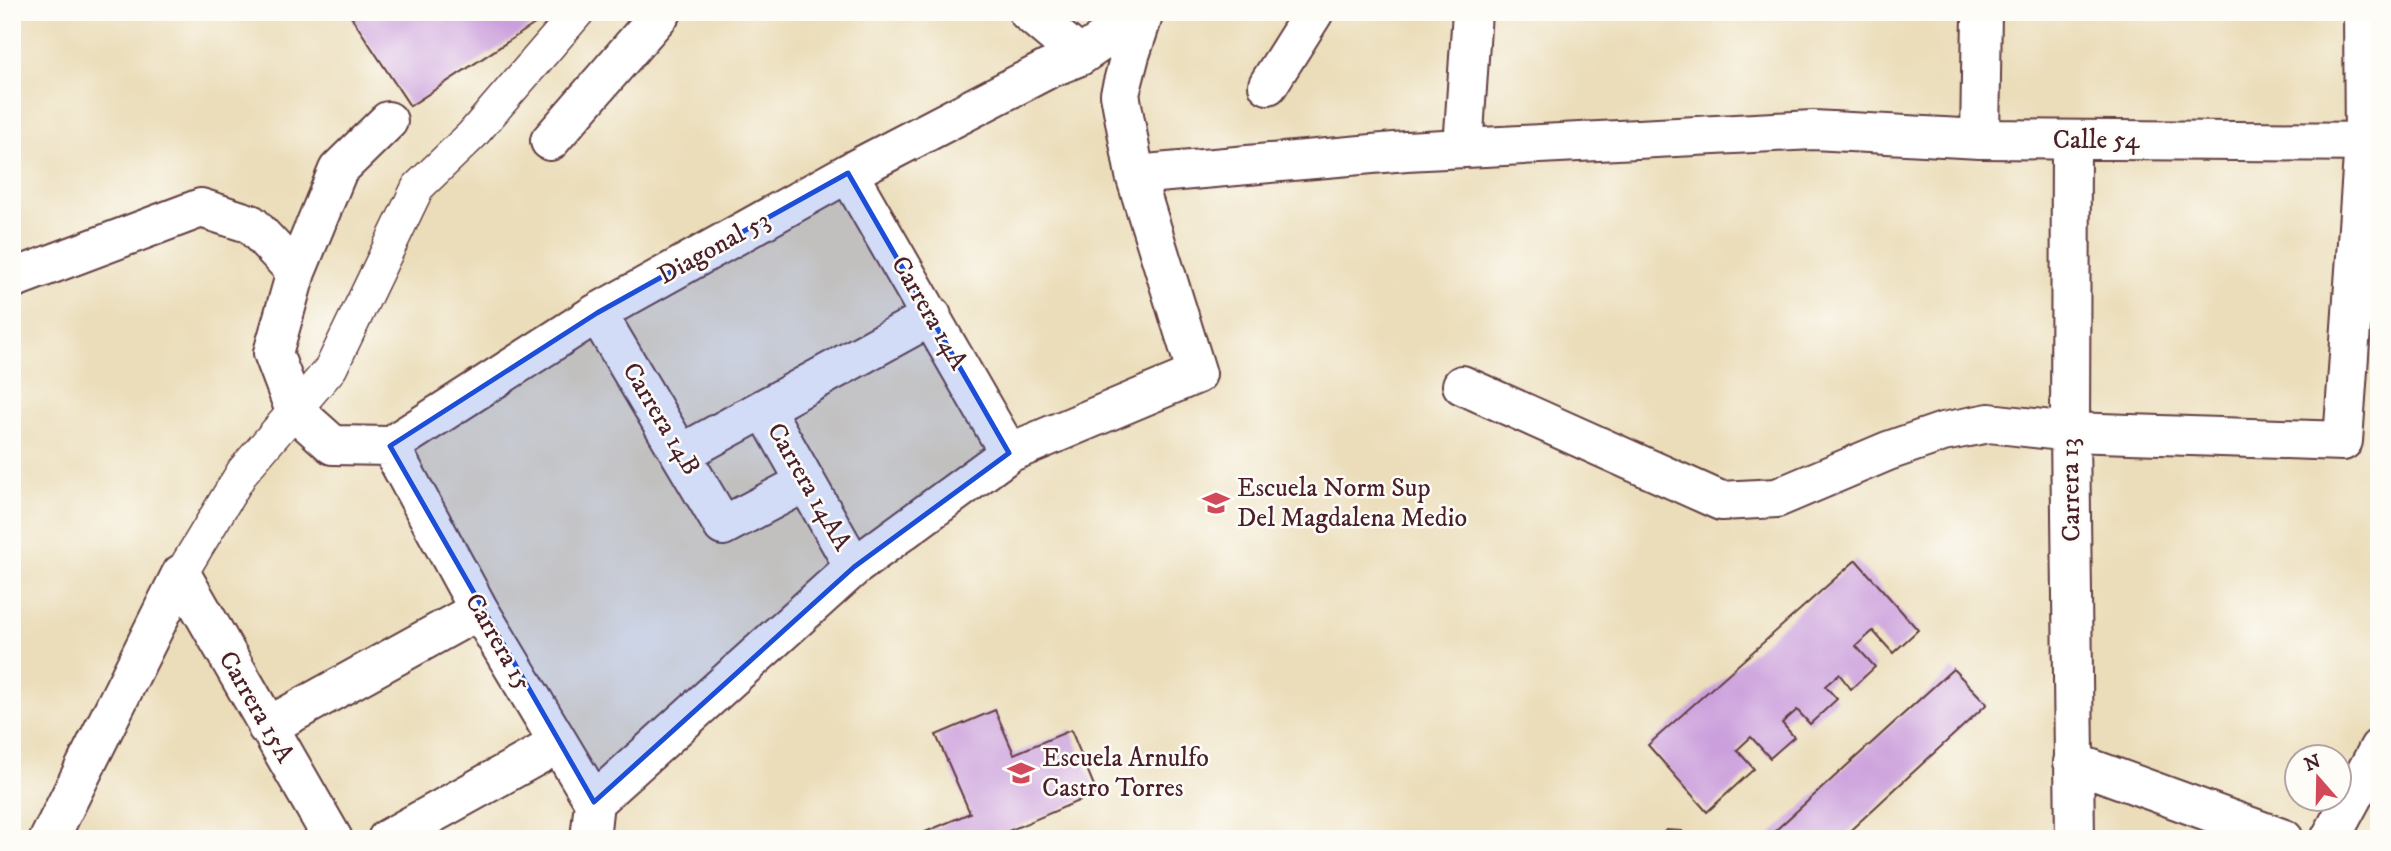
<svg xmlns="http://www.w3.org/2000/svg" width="2391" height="851" font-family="'IM FELL DW Pica',serif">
	<rect width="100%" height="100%" fill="#fdfcf7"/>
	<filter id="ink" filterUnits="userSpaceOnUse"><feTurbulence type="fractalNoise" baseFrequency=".0143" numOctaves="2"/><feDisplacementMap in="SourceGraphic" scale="14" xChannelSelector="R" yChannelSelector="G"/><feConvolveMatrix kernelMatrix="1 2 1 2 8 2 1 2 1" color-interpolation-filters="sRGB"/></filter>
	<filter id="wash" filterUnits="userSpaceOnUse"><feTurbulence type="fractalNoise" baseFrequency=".00686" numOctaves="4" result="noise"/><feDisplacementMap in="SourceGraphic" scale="28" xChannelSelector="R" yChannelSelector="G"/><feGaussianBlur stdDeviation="1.57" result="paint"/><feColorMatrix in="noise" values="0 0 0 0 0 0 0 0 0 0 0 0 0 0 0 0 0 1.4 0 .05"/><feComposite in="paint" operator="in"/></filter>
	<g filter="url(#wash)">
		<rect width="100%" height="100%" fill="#ebddb9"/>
		<g id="blocks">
			<!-- building -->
			<path fill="#cb9fdc" d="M348,12H553L410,106Z
				M1856,560L1918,630L1893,653L1873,631L1856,646L1875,667L1851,689L1839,674L1825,686L1837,699L1810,724L1797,710L1782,723L1794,737L1770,758L1751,737L1737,750L1754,769L1707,812L1648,745Z
				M1953,669L1987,704L1841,839H1766Z
				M995,710L1014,754L1071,730L1097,793L990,839H909L970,813L936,735Z
				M1666,830L1682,831L1688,839H1657Z"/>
		</g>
	</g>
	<g filter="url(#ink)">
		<use href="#blocks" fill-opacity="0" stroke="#623c40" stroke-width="2"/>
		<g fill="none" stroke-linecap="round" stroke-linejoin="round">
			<defs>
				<path id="pedestrian" d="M181,574L243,471L331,368L418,187L472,135L578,12"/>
				<path id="minor" d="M1028,12L1080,56
					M1268,85L1314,12
					M388,121L338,170L296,272L273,353L295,411L333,445L390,446
					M1980,139L1982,12
					M2071,140L2070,432L2075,839
					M550,141L662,12
					M1463,148L1472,12
					M848,173L1009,453
					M1135,175L1120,94L1130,55L1144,13
					M12,279L201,208L251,224L296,272
					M597,313L723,526L806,482
					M1462,385L1721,501L1777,498L1888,451L1943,432L1989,423L2070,432L2343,441L2364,142L2363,12
					M764,408L854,567
					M390,446L597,313L848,173L1048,69L1080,56L1144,12
					M390,446L479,610L594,802L590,839
					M681,454L932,316
					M181,574L333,839
					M267,727L479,610
					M2073,762L2284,839
					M594,802L854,567L1009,453L1197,374L1135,175L1406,151L1813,130L1980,139L2379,142
					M49,839L181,574
					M387,839L558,744
					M2330,839L2379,748"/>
			</defs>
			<!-- pedestrian casing -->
			<use href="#pedestrian" stroke="#623c40" stroke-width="35"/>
			<!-- minor casing -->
			<use href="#minor" stroke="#623c40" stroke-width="42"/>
			<!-- pedestrian -->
			<use href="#pedestrian" stroke="#fff" stroke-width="32"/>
			<!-- minor -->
			<use href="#minor" stroke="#fff" stroke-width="38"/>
		</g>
	</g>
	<!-- marked area -->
	<path fill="#1d4ed8" fill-opacity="0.2" stroke="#1d4ed8" stroke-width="5" stroke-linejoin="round" d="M848,173L1009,453L854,567L594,802L390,446L597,313Z"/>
	<!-- icons -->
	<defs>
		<symbol id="school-bare" viewBox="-9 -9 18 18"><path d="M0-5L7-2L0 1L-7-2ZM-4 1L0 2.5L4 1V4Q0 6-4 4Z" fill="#d1495b" stroke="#fdfcf7" stroke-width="2.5" paint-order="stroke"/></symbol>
		<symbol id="university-bare" viewBox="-9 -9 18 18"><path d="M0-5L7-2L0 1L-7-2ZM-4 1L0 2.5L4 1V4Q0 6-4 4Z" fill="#d1495b" stroke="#fdfcf7" stroke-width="2.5" paint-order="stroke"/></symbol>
	</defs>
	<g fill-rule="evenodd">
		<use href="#school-bare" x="1197" y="484" width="38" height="38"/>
		<use href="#university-bare" x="1002" y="754" width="38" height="38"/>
	</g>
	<g text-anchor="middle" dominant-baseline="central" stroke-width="5" stroke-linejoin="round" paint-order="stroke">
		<!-- street labels -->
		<g font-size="26" fill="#4a1f2b" stroke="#fdfcf7">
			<text x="2096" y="140">Calle 54</text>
			<text transform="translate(714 248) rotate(-29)">Diagonal 53</text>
			<text transform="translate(929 313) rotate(60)">Carrera 14A</text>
			<text transform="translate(661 419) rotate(59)">Carrera 14B</text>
			<text transform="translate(809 487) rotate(60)">Carrera 14AA</text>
			<text transform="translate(2071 490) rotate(-91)">Carrera 13</text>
			<text transform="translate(498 642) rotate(60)">Carrera 15</text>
			<text transform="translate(256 707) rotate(60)">Carrera 15A</text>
		</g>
		<!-- poi labels -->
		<g font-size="26" fill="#4a1f2b" stroke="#fdfcf7" text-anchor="start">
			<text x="1237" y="488">Escuela Norm Sup<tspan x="1237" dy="30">Del Magdalena Medio</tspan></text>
			<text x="1042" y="758">Escuela Arnulfo<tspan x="1042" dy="30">Castro Torres</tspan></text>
		</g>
	</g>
	<!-- margin -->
	<rect width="2391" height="851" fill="none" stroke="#fdfcf7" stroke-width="42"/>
	<!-- north arrow -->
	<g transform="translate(2318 778) rotate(340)"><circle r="33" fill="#fdfcf7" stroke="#b5a4a5" stroke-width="2"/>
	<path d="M0-5L12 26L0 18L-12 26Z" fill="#d1495b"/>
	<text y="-10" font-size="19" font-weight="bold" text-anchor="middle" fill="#4a1f2b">N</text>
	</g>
</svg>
